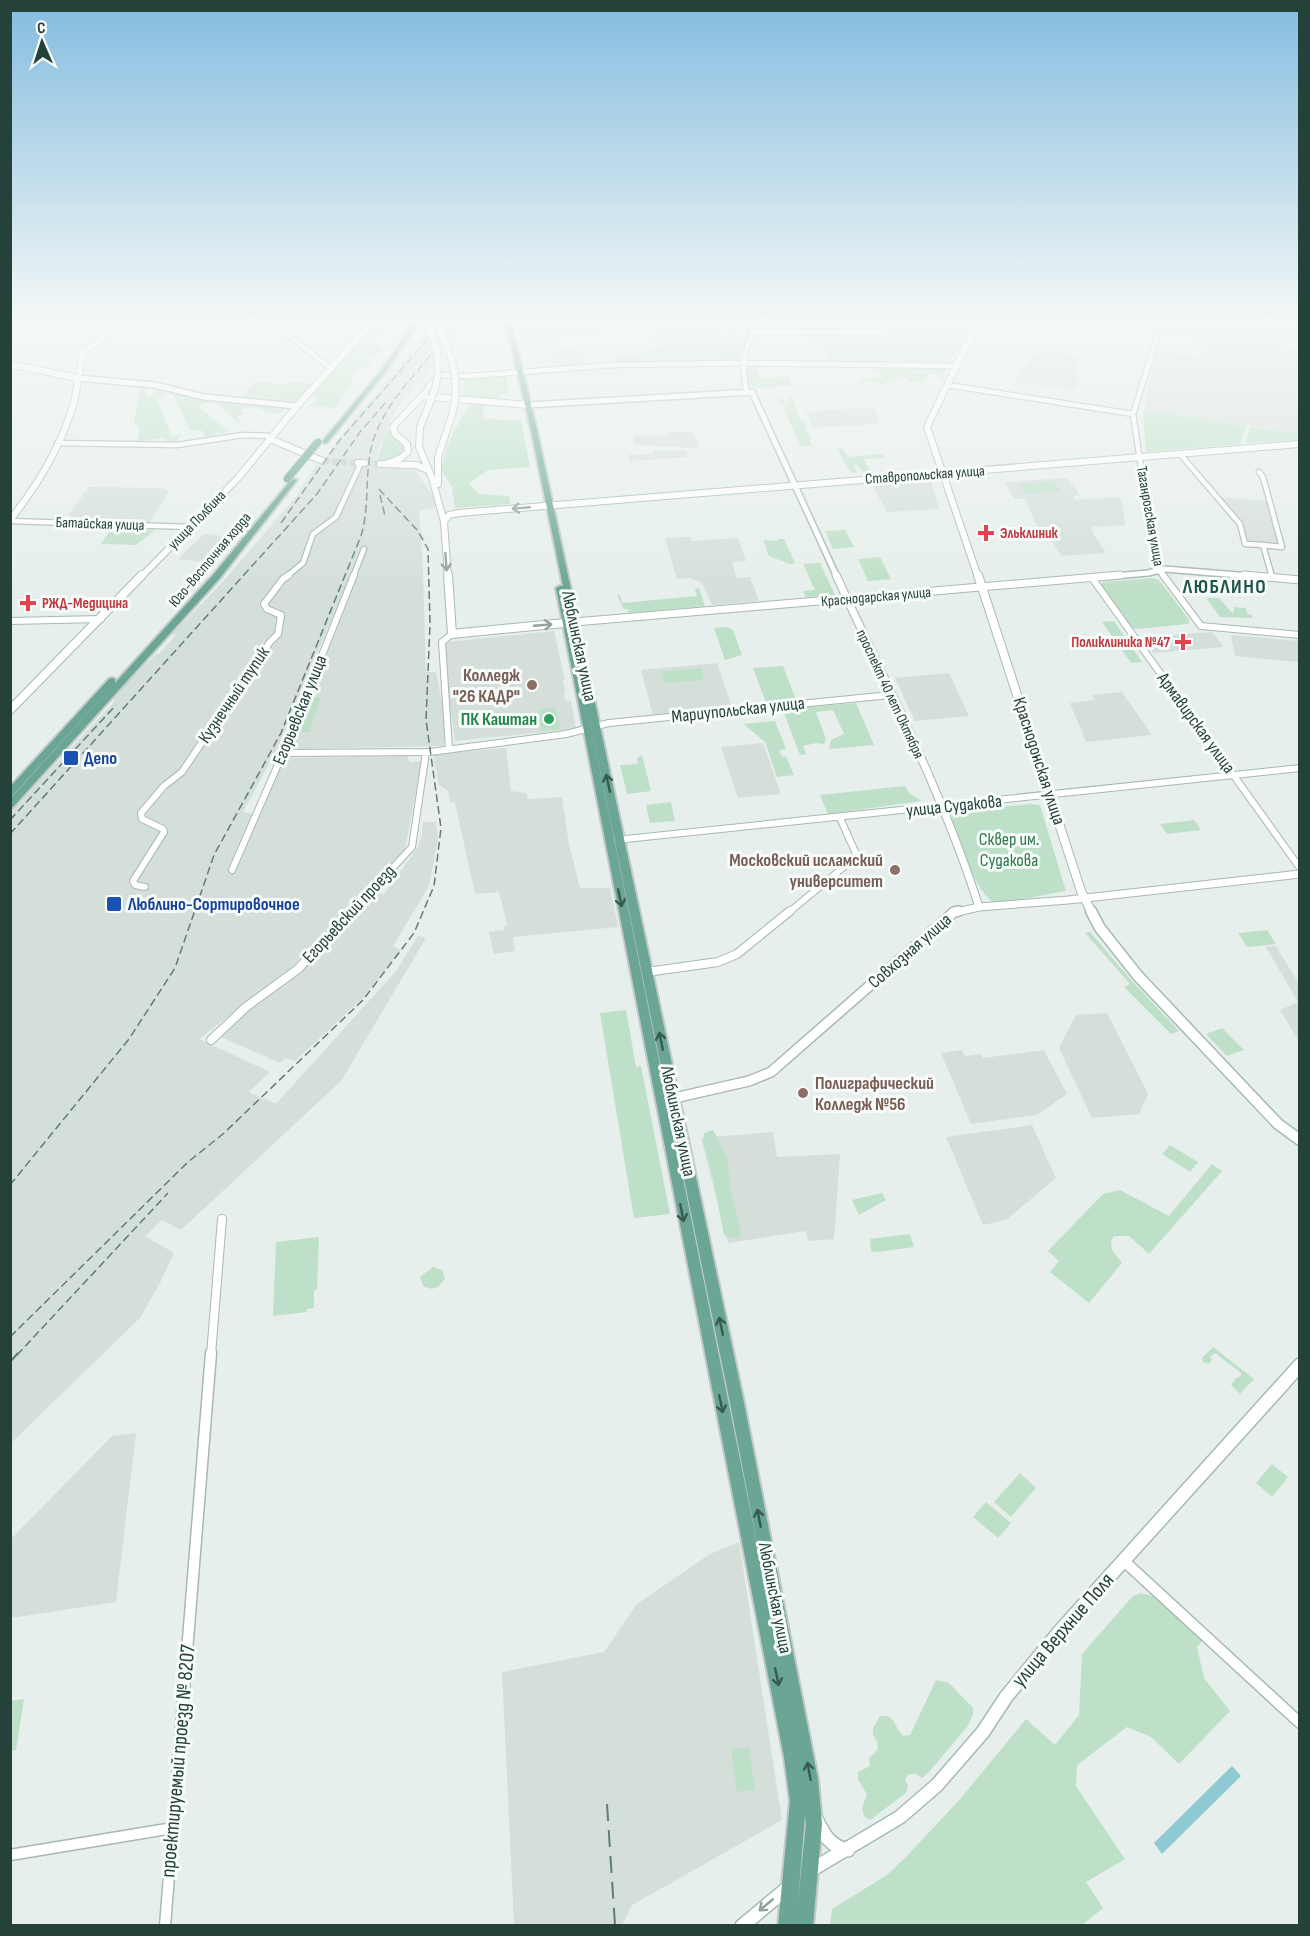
<svg xmlns="http://www.w3.org/2000/svg" width="1310" height="1936" font-family="'Sofia Sans Condensed',sans-serif">
	<rect width="100%" height="100%" fill="#e6efeb"/>
	<!-- built -->
	<path fill="#d4dfda" d="M431,321H467L424,380L427,381L425,385L417,384L395,411L379,448L377,467L415,469L433,497L435,508L419,511L423,572L426,672H436L444,713V746L289,749L358,576L367,548L362,547L291,715L284,736L243,812L259,815L284,758L407,756L410,762L420,761V771L405,849L293,966L199,1039L270,1072L249,1092L276,1104L396,971L418,936L426,938L341,1081L181,1230L162,1220L145,1236L174,1253L161,1281L140,1318L11,1443L10,813L115,701L113,700L126,684L156,654H159L176,635L172,634L219,586L295,498L317,464L320,465L358,413L380,390H377L424,340L393,371L420,340Z
		M920,321L955,323L953,327L968,329L962,339L913,333Z
		M1189,333L1299,347V433L1144,410L1157,351L1200,357L1205,342L1193,340V337H1188Z
		M560,345L561,349L580,347L585,364L555,366L549,346Z
		M1053,350L1080,358L1075,374L1080,377L1076,390L1015,382L1022,367L1028,366L1035,354L1047,353Z
		M873,407L880,421L875,424L813,428L805,412Z
		M669,432H694L699,448L635,445L633,436L669,435Z
		M653,450H686L688,457L630,461L628,455L653,454Z
		M1063,478L1068,479L1080,495L1073,496L1075,500L1118,497L1122,501L1125,525L1092,527V532L1106,553L1061,556L1048,534L1037,526L1025,499H1014L1005,482Z
		M931,481L939,509L887,512L872,485Z
		M89,487L161,488L169,491L149,524L84,522L68,515Z
		M1220,497L1266,501L1273,524H1269L1273,525L1278,543L1246,542L1242,522Z
		M204,534L235,537L212,563L178,559Z
		M690,537L691,541L738,538L746,561L732,562L737,578L750,577L759,601L712,605L702,583L690,578L677,579L665,538Z
		M554,631L565,680H562L566,691H564L565,700L571,701L576,729L455,741L446,678V642Z
		M1212,632L1224,647L1153,653L1142,637Z
		M1231,635L1299,641V662L1235,656Z
		M717,663L732,707L653,715L641,670Z
		M949,673L969,716L915,721L895,678Z
		M1122,692L1152,735L1086,742L1070,703L1095,700L1092,695Z
		M763,743L781,794L738,798L721,747Z
		M506,748L511,791L526,793L528,799L562,797L569,844L580,888H610L618,927L513,937L515,951L494,954L489,932L504,930V926L507,925L499,892L475,894L455,803L450,802L448,791L439,785L433,754Z
		M423,822H436L438,839L429,886L393,946L401,950L363,998L295,1061L286,1058L280,1063L219,1036L273,990L303,969L377,893L384,894L418,847L422,834Z
		M1276,946L1299,984V1042L1280,1010L1298,1002L1266,947Z
		M1107,1013L1148,1094L1139,1114L1092,1118L1059,1048L1076,1015Z
		M962,1050L965,1056L981,1054L983,1058L1044,1050L1067,1094L1037,1115L971,1124L941,1053Z
		M1032,1125L1056,1178L1006,1220L983,1225L946,1137Z
		M773,1132L777,1157L840,1154L834,1239L809,1241L805,1231L728,1243L701,1138Z
		M136,1433L116,1602L11,1618V1539L112,1436Z
		M739,1542L782,1820L632,1905L622,1925H514L502,1672L604,1652L637,1604L710,1554Z"/>
	<!-- green -->
	<path fill="#bfe0c8" d="M377,321H384L385,331L376,335L374,342L384,349L379,353L371,355L368,359L373,361C366,368 359,368 352,374V384L335,408L309,406L317,399L313,395Z
		M515,321L717,322L720,323L716,335L729,336L728,333L748,331L747,336L737,333L735,336L743,337V341L748,343L742,344L738,361L617,365L615,359L616,356L636,354L662,345L652,340L658,335L653,328L603,330L596,334L518,339Z
		M784,321H888L890,332H785Z
		M1083,321H1299V341L1277,343L1188,333L1178,332V335L1165,334V331Z
		M913,333L962,339L954,356L943,362L832,361L820,345H812L807,334Z
		M887,365L929,366L927,369H946L944,378H939V374L930,373L925,381L908,382L907,379C897,376 891,384 881,384C874,383 872,380 865,381V384H856L863,378H882L878,368Z
		M748,366H756L761,378L789,376L794,386L757,388L748,386Z
		M506,374L508,394H501L496,400L463,397L464,377Z
		M256,381L283,385L292,382L312,384L296,401L243,396Z
		M140,388L146,389V396H151L154,392L153,389L163,390L164,397L157,399L171,435L168,437L182,435L178,438V444H164L166,440L164,438L137,442L140,429L134,423Z
		M167,391L210,401L198,406L229,432L218,434L214,429L216,435L205,437L203,431L190,430L174,396Z
		M788,397H792C798,407 796,411 800,420H804L807,427H804L812,439H809L812,446H801L783,408H785L784,405L789,404H781L779,398H782L785,403L790,402Z
		M215,402L284,409L280,413C267,415 253,402 240,410L245,413L236,417L241,420L238,422Z
		M473,403L486,404L483,410L484,419L521,420L530,467L488,470L469,483L479,494L509,496L510,504L455,508L452,487L441,469C447,443 456,423 473,403Z
		M1143,410H1144L1246,426L1240,444L1146,452Z
		M1250,427L1299,433V440L1246,443Z
		M390,430L404,444V452L387,462L377,463L386,431Z
		M842,448L848,457L882,454L885,458L864,459L870,471L862,472L858,465H853L857,472L851,473L837,449Z
		M1054,481L1062,492L1025,494L1018,484Z
		M111,529L155,530L136,545L101,544Z
		M845,530L854,547L833,549L825,531Z
		M778,539H784L795,563L790,564L769,556L763,540L778,541Z
		M880,557L891,579L868,581L858,559Z
		M820,563L835,595L806,597L803,591L815,590L803,564Z
		M1152,578L1159,580L1190,621L1188,624L1136,629L1131,627L1101,585L1103,582Z
		M699,588L705,606L628,613V610L631,609H624L617,595H620L622,603L697,596L695,589Z
		M1206,598H1219L1231,612L1234,613V607L1246,608L1247,614L1252,615V618L1220,617Z
		M1114,621L1142,662L1131,663L1102,622Z
		M728,627L733,630L742,655L725,660L714,628Z
		M783,666L796,700L766,703L753,668Z
		M701,668L704,680L665,683L662,671Z
		M308,697H321L310,729L311,732H295Z
		M856,703L874,745L829,749L831,740L844,734L833,710L816,712L826,739L824,744L816,743L803,746L806,754L800,755L784,713L741,717L740,713Z
		M553,707L556,708L560,728L558,730H541L538,710Z
		M775,721L786,749L779,750L782,757L786,756L794,775L777,777L765,742L744,724Z
		M642,755L651,791L627,794L620,765L638,764L637,758Z
		M905,786L910,794L922,801L828,814L820,795Z
		M671,802L675,821L650,823L646,805Z
		M1031,804L1040,805L1066,891L995,904C974,890 955,836 951,812Z
		M1194,820L1201,830L1167,834L1160,824Z
		M1267,930L1276,944L1247,947L1238,933Z
		M1090,932L1132,981L1179,1031L1171,1034L1124,987L1130,984L1085,933Z
		M626,1010L636,1067L641,1066L670,1214L634,1218L600,1013Z
		M1222,1028L1244,1050L1227,1056L1206,1034Z
		M713,1130L727,1158L731,1191L740,1229L742,1235L734,1239L724,1235L711,1168L703,1142L704,1133Z
		M1170,1145L1198,1162L1190,1172L1162,1154Z
		M1212,1164L1222,1171L1149,1254L1129,1236H1114L1111,1241L1112,1250L1122,1263L1089,1303L1050,1272L1059,1261L1048,1251L1103,1194L1120,1190L1169,1216Z
		M882,1193L886,1200L859,1215L852,1200Z
		M910,1234L914,1247L877,1252L871,1251L870,1239Z
		M319,1237L317,1290H314V1308L307,1309V1312L273,1316L276,1242Z
		M433,1267L442,1270L445,1279L439,1286L432,1289L423,1286L420,1277Z
		M1213,1347L1254,1379L1240,1394L1231,1385L1236,1378L1241,1376V1373L1215,1353L1210,1357L1212,1360L1209,1364L1203,1362L1202,1358Z
		M1272,1464L1288,1477L1272,1497L1256,1483Z
		M1020,1473L1036,1488L1011,1517L994,1502Z
		M986,1502L1011,1523L998,1538L973,1517Z
		M1141,1593L1162,1599L1204,1639L1197,1647L1204,1678L1230,1711L1179,1764L1151,1737L1127,1727L1077,1765L1076,1786L1125,1859L1086,1882L1103,1908L1082,1925L830,1926L832,1909L887,1875L906,1857L961,1798L1026,1719L1055,1745L1079,1715L1082,1654L1133,1596Z
		M936,1680L949,1683L973,1708V1715L967,1727L928,1773L922,1778L916,1774H909L905,1779L908,1786L906,1793L870,1820L864,1816L862,1808L867,1794L858,1780V1772L870,1766L869,1758L878,1749L877,1741L873,1735V1728L880,1716C896,1713 894,1729 904,1736L910,1735Z
		M24,1699L16,1750L11,1751V1701Z
		M749,1747L755,1790L737,1792L731,1749Z"/>
	<!-- water -->
	<path fill="#8ec9d4" d="M1232,1766L1241,1776L1162,1854L1154,1843Z"/>
	<g fill="none" stroke-linecap="round" stroke-linejoin="round">
		<!-- secondary-tunnel -->
		<path stroke="#bfccc8" stroke-width="6" stroke-dasharray="6 3" stroke-linecap="butt" d="M323,461L358,463
			M365,463L380,464"/>
		<defs>
			<path id="minor-far3" d="M269,321L332,369
				M753,332L888,333
				M1158,334L1133,414L1156,566L1164,577
				M947,385L1133,414
				M746,391L743,363L755,321
				M422,396L434,380L443,375L470,376L614,365L743,363L956,366
				M57,443L177,445L243,435L273,436
				M1180,454L1240,524L1245,544L1263,545
				M1259,472L1263,477L1282,547L1263,545L1272,577
				M10,521L190,527
				M286,577L303,563L313,534L336,517L361,463
				M353,577L364,549"/>
			<path id="minor-far2" d="M1163,575L1201,626L1300,635
				M1271,575L1272,578
				M1092,578L1300,868
				M10,621L101,619
				M449,749L442,642L452,634
				M283,753L430,752L566,734L609,723L890,695
				M616,840L1300,768
				M232,870L283,753L354,575
				M145,887L135,885L133,881L164,832L163,829L142,819L141,813L164,786L182,772L231,699L255,671L269,643L278,634L281,615L267,609L264,604L283,579L289,575
				M351,913L412,847L426,752
				M788,913L857,856L840,818"/>
			<path id="minor-far1" d="M647,972L718,962L737,954L790,911
				M211,1040L246,1007L298,969L352,911
				M211,1355L222,1219"/>
			<path id="minor" d="M1124,1561L1300,1723
				M10,1855L173,1828
				M165,1926L211,1353"/>
			<path id="tertiary-far2" d="M77,378L155,385L204,397L297,406
				M528,405L752,392L837,577
				M1102,577L1148,573L1165,569L1262,577"/>
			<path id="tertiary-far1" d="M836,575C886,684 943,793 979,907
				M1244,575L1300,580
				M575,622L1120,575
				M953,913L979,907L1068,900L1300,874"/>
			<path id="tertiary" d="M670,1099L749,1081L771,1072L954,912L959,911"/>
			<path id="secondary-far3" d="M978,321L927,427L978,577
				M10,364L77,378
				M432,397L420,427L419,447L432,478L444,522L448,577
				M270,439L323,461
				M358,463H365
				M380,464L416,465L428,470
				M386,464L401,458L408,452L407,444L395,434L393,427L422,396L528,405
				M438,484V457L452,415
				M10,520C37,486 62,445 74,402C78,386 79,369 83,352L129,321
				M444,522L449,515L459,513L1300,444
				M141,577L238,478L297,406L373,321"/>
			<path id="secondary-far2" d="M448,575L452,634L575,622
				M978,575L1081,891L1092,913
				M10,710L142,575"/>
			<path id="secondary-far1" d="M1091,911L1100,928L1138,976L1278,1124L1300,1140"/>
			<path id="secondary" d="M817,1821C824,1835 831,1847 848,1850
				M808,1872L900,1817L937,1785L983,1732L1006,1697L1060,1631L1300,1365
				M742,1926L790,1886"/>
			<path id="primary" d="M415,321H421L387,370L327,443H323V441L383,368Z
				M505,321H511L537,430L743,1398L818,1779L822,1824L813,1926H778L790,1801L784,1757L556,588L560,586H563L531,430ZM584,691L729,1398L761,1563ZM805,1816L806,1824L798,1901Z
				M292,479L297,480L219,579L13,807L10,808V799L213,575Z
				M112,678L115,679V683L13,795L10,796V787L109,679Z"/>
		</defs>
		<!-- minor-far3 casing -->
		<use href="#minor-far3" stroke="#a8b8b2" stroke-width="7"/>
		<!-- minor-far2 casing -->
		<use href="#minor-far2" stroke="#a8b8b2" stroke-width="8"/>
		<!-- minor-far1 casing -->
		<use href="#minor-far1" stroke="#a8b8b2" stroke-width="10"/>
		<!-- minor casing -->
		<use href="#minor" stroke="#a8b8b2" stroke-width="13"/>
		<!-- tertiary-far2 casing -->
		<use href="#tertiary-far2" stroke="#a8b8b2" stroke-width="8"/>
		<!-- tertiary-far1 casing -->
		<use href="#tertiary-far1" stroke="#a8b8b2" stroke-width="9"/>
		<!-- tertiary casing -->
		<use href="#tertiary" stroke="#a8b8b2" stroke-width="12"/>
		<!-- secondary-far3 casing -->
		<use href="#secondary-far3" stroke="#a4bbb3" stroke-width="8"/>
		<!-- secondary-far2 casing -->
		<use href="#secondary-far2" stroke="#a4bbb3" stroke-width="10"/>
		<!-- secondary-far1 casing -->
		<use href="#secondary-far1" stroke="#a4bbb3" stroke-width="13"/>
		<!-- secondary casing -->
		<use href="#secondary" stroke="#a4bbb3" stroke-width="16"/>
		<!-- primary casing -->
		<use href="#primary" stroke="#c2cac8" stroke-width="4"/>
		<!-- minor-far3 -->
		<use href="#minor-far3" stroke="#fff" stroke-width="4.5"/>
		<!-- minor-far2 -->
		<use href="#minor-far2" stroke="#fff" stroke-width="6"/>
		<!-- minor-far1 -->
		<use href="#minor-far1" stroke="#fff" stroke-width="8"/>
		<!-- minor -->
		<use href="#minor" stroke="#fff" stroke-width="10"/>
		<!-- tertiary-far2 -->
		<use href="#tertiary-far2" stroke="#fff" stroke-width="5"/>
		<!-- tertiary-far1 -->
		<use href="#tertiary-far1" stroke="#fff" stroke-width="7"/>
		<!-- tertiary -->
		<use href="#tertiary" stroke="#fff" stroke-width="9"/>
		<!-- secondary-far3 -->
		<use href="#secondary-far3" stroke="#fff" stroke-width="6"/>
		<!-- secondary-far2 -->
		<use href="#secondary-far2" stroke="#fff" stroke-width="8"/>
		<!-- secondary-far1 -->
		<use href="#secondary-far1" stroke="#fff" stroke-width="10"/>
		<!-- secondary -->
		<use href="#secondary" stroke="#fff" stroke-width="13"/>
		<!-- primary -->
		<use href="#primary" fill="#6aa596" fill-rule="evenodd"/>
		<!-- rail-far1 -->
		<path stroke="#5f7d75" stroke-width="1.5" stroke-dasharray="8 4" stroke-linecap="butt" d="M380,495L385,516
			M281,523L339,441L422,346L439,321
			M10,820L116,705
			M10,834L317,494L360,432L388,400
			M10,1185L129,1039L175,968L214,855L281,733L361,536C371,503 363,467 375,435C392,391 432,360 456,321
			M10,1337L188,1162L223,1134L363,1000L414,933L434,886L441,828L426,720L430,624L428,549L418,531L377,487
			M17,1355L168,1193"/>
		<!-- rail -->
		<path stroke="#5f7d75" stroke-width="2" stroke-dasharray="17 9" stroke-linecap="butt" d="M10,1362L18,1353
			M607,1804L615,1925"/>
		<defs>
			<path id="secondary-bridge" d="M426,321C438,348 443,368 432,397
				M435,321C451,353 462,379 452,415"/>
			<path id="primary-bridge" d="M287,479L318,442"/>
		</defs>
		<!-- secondary-bridge casing -->
		<use href="#secondary-bridge" stroke="#a4bbb3" stroke-width="8" stroke-linecap="butt"/>
		<!-- primary-bridge casing -->
		<use href="#primary-bridge" stroke="#c2cac8" stroke-width="9" stroke-linecap="butt"/>
		<!-- secondary-bridge -->
		<use href="#secondary-bridge" stroke="#fff" stroke-width="6"/>
		<!-- primary-bridge -->
		<use href="#primary-bridge" stroke="#6aa596" stroke-width="7"/>
	</g>
	<!-- one-way arrows -->
	<defs><path id="oneway-shaft" d="M-6 0H5M1.5-3L5.5 0L1.5 3" fill="none" stroke-width="1.6" stroke-linecap="round" stroke-linejoin="round" transform="scale(1.5)"/></defs>
	<g stroke="#92a09c">
		<use href="#oneway-shaft" transform="translate(521 508) rotate(175)"/>
		<use href="#oneway-shaft" transform="translate(446 562) rotate(86)"/>
		<use href="#oneway-shaft" transform="translate(543 625) rotate(-5)"/>
		<use href="#oneway-shaft" transform="translate(766 1905) rotate(140)"/>
	</g>
	<g stroke="#365b51">
		<use href="#oneway-shaft" transform="translate(608 783) rotate(-102)"/>
		<use href="#oneway-shaft" transform="translate(620 898) rotate(78)"/>
		<use href="#oneway-shaft" transform="translate(661 1041) rotate(-102)"/>
		<use href="#oneway-shaft" transform="translate(682 1213) rotate(79)"/>
		<use href="#oneway-shaft" transform="translate(721 1326) rotate(-102)"/>
		<use href="#oneway-shaft" transform="translate(721 1404) rotate(78)"/>
		<use href="#oneway-shaft" transform="translate(759 1518) rotate(-101)"/>
		<use href="#oneway-shaft" transform="translate(777 1677) rotate(78)"/>
		<use href="#oneway-shaft" transform="translate(809 1771) rotate(-100)"/>
	</g>
	<!-- sky -->
	<linearGradient id="sky" x2="0" y2="1"><stop stop-color="#84bce0"/><stop offset="0.54" stop-color="#f4f8f6"/><stop offset="1" stop-color="#f4f8f6" stop-opacity="0"/></linearGradient>
	<rect width="1310" height="592" fill="url(#sky)"/>
	<!-- markers -->
	<g fill="#e0444e" stroke="#f7fbf9" stroke-width="2">
		<path d="M983 524h6v6h6v6h-6v6h-6v-6h-6v-6h6z"/>
		<path d="M25 594h6v6h6v6h-6v6h-6v-6h-6v-6h6z"/>
		<path d="M1180 633h6v6h6v6h-6v6h-6v-6h-6v-6h6z"/>
	</g>
	<g fill="#8d6e63" stroke="#f7fbf9" stroke-width="2">
		<circle cx="532" cy="685" r="6"/>
		<circle cx="895" cy="870" r="6"/>
		<circle cx="803" cy="1093" r="6"/>
	</g>
	<circle fill="#2e9e5b" stroke="#f7fbf9" stroke-width="2" cx="549" cy="719" r="6"/>
	<g fill="#1a4fb4" stroke="#f7fbf9" stroke-width="2">
		<rect x="63" y="750" width="16" height="16" rx="3"/>
		<rect x="106" y="896" width="16" height="16" rx="3"/>
	</g>
	<g text-anchor="middle" dominant-baseline="central" stroke-width="6" stroke-linejoin="round" paint-order="stroke">
		<!-- far-street labels -->
		<g font-size="15" fill="#24423a" stroke="#f7fbf9">
			<text transform="translate(925 475) rotate(-4)">Ставропольская улица</text>
			<text transform="translate(1150 516) rotate(80)">Таганрогская улица</text>
			<text transform="translate(197 520) rotate(-46)">улица Полбина</text>
			<text transform="translate(100 524) rotate(2)">Батайская улица</text>
			<text transform="translate(210 560) rotate(-50)">Юго-Восточная хорда</text>
			<text transform="translate(876 597) rotate(-5)">Краснодарская улица</text>
			<text transform="translate(890 694) rotate(65)">проспект 40 лет Октября</text>
		</g>
		<!-- far-health labels -->
		<g font-size="15" font-weight="bold" fill="#be3a42" stroke="#f7fbf9" text-anchor="start">
			<text x="1000" y="533">Эльклиник</text>
			<text x="42" y="603">РЖД-Медицина</text>
			<text x="1170" y="642" text-anchor="end">Поликлиника №47</text>
		</g>
		<!-- street labels -->
		<g font-size="18" fill="#24423a" stroke="#f7fbf9">
			<text transform="translate(579 646) rotate(78)">Люблинская улица</text>
			<text transform="translate(234 695) rotate(-56)">Кузнечный тупик</text>
			<text transform="translate(300 710) rotate(-68)">Егорьевская улица</text>
			<text transform="translate(738 710) rotate(-6)">Мариупольская улица</text>
			<text transform="translate(1196 723) rotate(54)">Армавирская улица</text>
			<text transform="translate(1039 761) rotate(72)">Краснодонская улица</text>
			<text transform="translate(954 806) rotate(-6)">улица Судакова</text>
			<text transform="translate(349 914) rotate(-47)">Егорьевский проезд</text>
			<text transform="translate(910 951) rotate(-41)">Совхозная улица</text>
			<text transform="translate(678 1121) rotate(78)">Люблинская улица</text>
			<text transform="translate(775 1598) rotate(79)">Люблинская улица</text>
		</g>
		<!-- education labels -->
		<g font-size="18" font-weight="bold" fill="#785e54" stroke="#f7fbf9" text-anchor="end">
			<text x="520" y="675">Колледж<tspan x="520" dy="21">"26 КАДР"</tspan></text>
			<text x="883" y="860">Московский исламский<tspan x="883" dy="21">университет</tspan></text>
			<text x="815" y="1083" text-anchor="start">Полиграфический<tspan x="815" dy="21">Колледж №56</tspan></text>
		</g>
		<!-- leisure labels -->
		<g font-size="18" font-weight="bold" fill="#27864d" stroke="#f7fbf9" text-anchor="end">
			<text x="537" y="719">ПК Каштан</text>
		</g>
		<!-- transit labels -->
		<g font-size="18" font-weight="bold" fill="#164399" stroke="#f7fbf9" text-anchor="start">
			<text x="84" y="758">Депо</text>
			<text x="128" y="904">Люблино-Сортировочное</text>
		</g>
		<!-- park labels -->
		<g font-size="18" fill="#2d7a4b" stroke="#f7fbf9">
			<text x="1009" y="839">Сквер им.<tspan x="1009" dy="21">Судакова</tspan></text>
		</g>
		<!-- far-district labels -->
		<g font-size="20" font-weight="bold" letter-spacing="1.5" fill="#1f5548" stroke="#f7fbf9">
			<text x="1225" y="587">ЛЮБЛИНО</text>
		</g>
		<!-- near-street labels -->
		<g font-size="21" fill="#24423a" stroke="#f7fbf9">
			<text transform="translate(1063 1630) rotate(-49)">улица Верхние Поля</text>
			<text transform="translate(178 1761) rotate(-85)">проектируемый проезд № 8207</text>
		</g>
	</g>
	<!-- border -->
	<rect width="1310" height="1936" fill="none" stroke="#24423a" stroke-width="24"/>
	<!-- north arrow -->
	<g transform="translate(42 42) rotate(357)" stroke="#f7fbf9" stroke-width="4.5" paint-order="stroke">
	<path d="M0-4.5L10 22L0 15L-10 22Z" fill="#24423a"/>
	<text y="-9" font-size="16" font-weight="bold" text-anchor="middle" fill="#24423a">С</text>
	</g>
</svg>
